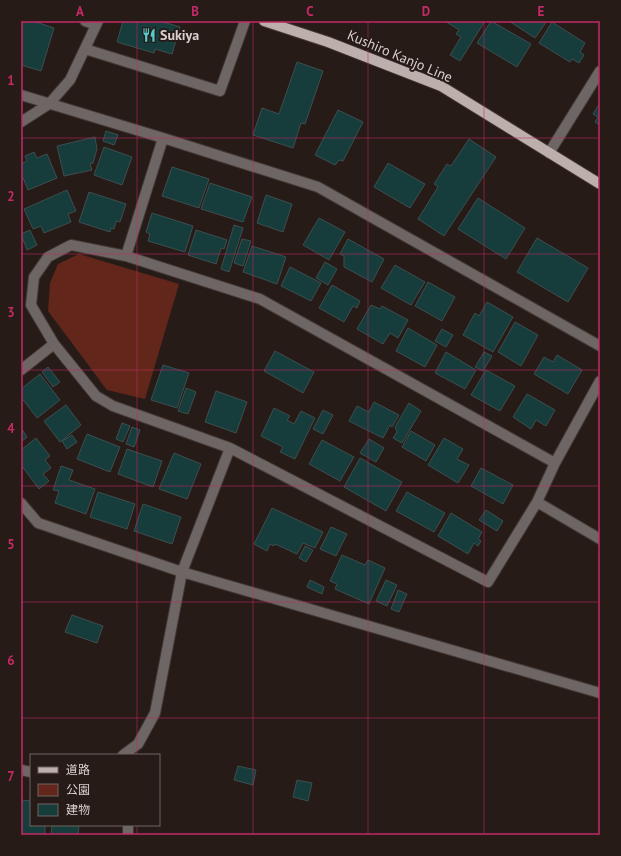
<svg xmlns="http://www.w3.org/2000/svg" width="621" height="856" font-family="'PT Sans','Noto Sans JP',sans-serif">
	<rect width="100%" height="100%" fill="#271b18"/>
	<!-- green -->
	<path fill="#62271a" d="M79,254L179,284L145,399L107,390L48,311L50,283L58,264Z"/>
	<!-- building -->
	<path fill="#163c3c" stroke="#3e4e4e" d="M21,21H33L54,28L41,71L21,65Z
		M123,21H160L180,27L172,54L155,49L154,53L117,42Z
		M445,21H485L460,61L450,55L461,37L456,34L459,30Z
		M491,21L531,44L517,67L477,43Z
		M509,21H547L535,38Z
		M552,22L585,43L580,52L584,55L579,63L572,59L570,62L539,43Z
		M297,62L323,71L305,124L301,123L293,148L253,135L262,108L279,114Z
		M600,103V125L595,122L598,117L593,114Z
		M338,110L363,122L343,161L339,160L335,165L315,155Z
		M106,131L118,135L114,145L103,141Z
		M95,137L97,149L93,163L90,164L92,170L64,176L57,146Z
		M469,139L496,157L444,236L418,219L438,187L434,184L447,164L451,166Z
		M104,147L132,157L122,185L94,175Z
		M34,152L37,158L47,154L57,178L28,190L21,173V164L27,161L25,156Z
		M388,163L425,184L410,208L374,187Z
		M172,167L209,179L199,208L162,196Z
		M210,183L252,197L243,222L201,209Z
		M67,190L76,211L68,214L71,222L44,233L41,226L33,229L24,209Z
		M89,192L126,204L120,222L116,221L114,229L111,228L110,232L79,222Z
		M266,195L292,204L283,232L257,223Z
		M478,198L525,228L506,259L458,229Z
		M152,213L193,226L185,252L148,241L150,234L146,232Z
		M319,218L345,232L329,260L303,245Z
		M234,225L243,228L229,272L221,269Z
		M30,230L37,245L27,250L21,234Z
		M196,230L227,240L224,249L221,248L216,264L188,255Z
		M537,238L588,268L568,302L517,272Z
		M242,239L251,241L243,266L234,263Z
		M348,239L384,259L372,282L344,267V256L340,254Z
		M252,246L286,257L277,284L243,272Z
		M325,262L337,269L328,285L316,278Z
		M395,265L425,282L411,305L381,288Z
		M290,267L321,283L311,301L281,286Z
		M428,282L455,297L442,321L415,306Z
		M332,285L360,301L357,308L353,306L344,322L319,308Z
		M487,302L513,317L493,352L463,335L475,313L479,316Z
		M371,305L380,309L382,306L408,320L398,338L390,333L383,344L357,329Z
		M515,322L538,335L521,366L498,352Z
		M408,328L437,345L425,367L396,351Z
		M442,329L453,335L446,347L435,341Z
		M275,351L314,372L303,393L264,371Z
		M446,352L476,370L465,389L435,373Z
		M484,352L492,356L483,371L475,367Z
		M557,355L582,370L568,394L534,374L544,357L553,362Z
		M163,365L189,373L177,408L151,400Z
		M48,367L60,382L53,387L42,372Z
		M486,370L515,386L500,411L471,395Z
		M40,374L60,400L37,418L21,397V389Z
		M186,388L196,392L188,414L178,411Z
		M216,391L247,402L236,433L205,422Z
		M527,394L555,410L546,426L536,420L531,429L513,417Z
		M374,402L399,415L392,427L390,425L383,438L349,421L357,406L369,412Z
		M409,403L421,411L402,443L393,438L397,432L395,427Z
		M66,405L81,425L60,442L44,421Z
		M274,408L290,416L287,420L294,424L301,411L315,418L295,459L280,452L283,447L261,436Z
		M323,410L333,415L323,434L313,429Z
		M122,423L130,426L123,442L116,439Z
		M132,427L140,430L134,447L126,444Z
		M21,428L27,437L21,442Z
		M411,431L435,445L426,461L402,447Z
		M87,434L120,447L110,472L77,459Z
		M72,435L77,442L67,449L62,441Z
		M36,438L50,456L45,460L51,468L43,474L49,481L39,489L21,465V459L23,457L21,454V450Z
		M444,438L463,449L457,459L469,465L458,483L428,465Z
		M369,439L384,448L376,462L360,453Z
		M322,440L354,457L340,481L309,464Z
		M127,449L162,461L153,487L118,474Z
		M174,453L201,464L187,499L159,489Z
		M360,458L402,482L386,511L344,487Z
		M61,466L73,470L69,480L95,489L86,514L55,503L59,491L53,490Z
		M481,468L513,485L503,504L471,486Z
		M98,492L135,504L127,529L90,517Z
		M407,492L445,513L434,532L396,511Z
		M143,504L181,517L172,544L134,531Z
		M272,508L323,532L315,548L303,543L297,554L275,544L274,546L270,544L267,551L254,544Z
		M486,510L503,521L497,531L479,520Z
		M451,513L482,532L478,539L481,541L478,546L474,543L468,554L438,536Z
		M331,527L347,534L336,556L320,549Z
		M305,546L313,550L306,562L299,558Z
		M342,555L365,565L368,560L385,568L369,604L335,589L337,584L330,581Z
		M310,580L324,587L322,594L307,587Z
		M386,580L397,585L387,606L376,601Z
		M398,590L407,594L399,612L391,609Z
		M72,615L103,626L97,643L65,632Z
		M238,766L256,770L253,785L234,780Z
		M297,780L312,783L308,801L293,797Z
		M21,800L31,801V825H45V835H21Z
		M52,825H79L78,835H51Z"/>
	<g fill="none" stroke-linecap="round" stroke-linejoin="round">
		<defs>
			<path id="minor" d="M85,21L96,25
				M85,49L220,91L245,21
				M21,95L163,138L318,187L600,346
				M21,122L49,104L70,80L98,21
				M549,153L600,71
				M126,256L163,138
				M21,370L54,344
				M555,463L260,299L126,256L71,245L48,257L34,277L31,305L54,344L96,396L113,406L230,448L488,582L537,502L555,463L600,381
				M537,502L600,539
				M21,503L38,523L182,572L600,693
				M123,755L138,744L155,713L182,572L230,448
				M21,770L31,772
				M128,825V835"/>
			<path id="major" d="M264,21L328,42L441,86L600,184"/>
		</defs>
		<!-- minor casing -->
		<use href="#minor" stroke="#443835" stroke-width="12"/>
		<!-- major casing -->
		<use href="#major" stroke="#443835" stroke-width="12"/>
		<!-- minor -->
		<use href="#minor" stroke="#6d6664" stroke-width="10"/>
		<!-- major -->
		<use href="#major" stroke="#bdafab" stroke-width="10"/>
	</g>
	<!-- grid -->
	<path fill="none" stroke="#c42a67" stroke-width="1" stroke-opacity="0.55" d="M137,21V755M253,21V835M368,21V835M484,21V835M21,138H600M21,254H600M21,370H600M21,486H600M21,602H600M21,718H600M137,825V835"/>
	<!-- icons -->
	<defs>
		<symbol id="restaurant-bare" viewBox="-9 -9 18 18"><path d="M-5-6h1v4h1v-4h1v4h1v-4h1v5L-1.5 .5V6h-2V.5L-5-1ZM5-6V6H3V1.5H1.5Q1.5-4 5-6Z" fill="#52cdcc" stroke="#271b18" stroke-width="2.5" paint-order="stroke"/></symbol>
	</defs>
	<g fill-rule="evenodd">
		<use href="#restaurant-bare" x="139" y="25" width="20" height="20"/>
	</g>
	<g text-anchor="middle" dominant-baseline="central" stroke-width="4" stroke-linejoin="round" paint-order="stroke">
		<!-- poi labels -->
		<g font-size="14" font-weight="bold" fill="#dad1cf" stroke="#271b18" text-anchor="start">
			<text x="160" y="35">Sukiya</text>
		</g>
		<!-- street labels -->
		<g font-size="14" fill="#dad1cf" stroke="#271b18">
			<text transform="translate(400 56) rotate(23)">Kushiro Kanjo Line</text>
		</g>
	</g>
	<!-- border -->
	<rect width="621" height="856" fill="none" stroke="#271b18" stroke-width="44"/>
	<!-- legend -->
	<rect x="30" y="754" width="130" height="72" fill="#271b18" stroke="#6f6461"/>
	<rect x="38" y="767" width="20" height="6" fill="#bdafab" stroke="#6f6461"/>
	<text x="66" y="774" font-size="12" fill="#dad1cf">道路</text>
	<rect x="38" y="784" width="20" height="12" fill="#62271a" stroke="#6f6461"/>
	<text x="66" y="794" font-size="12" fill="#dad1cf">公園</text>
	<rect x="38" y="804" width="20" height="12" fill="#163c3c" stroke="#6f6461"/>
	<text x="66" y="814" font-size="12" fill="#dad1cf">建物</text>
	<rect x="22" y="22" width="577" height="812" fill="none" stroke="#c42a67" stroke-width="1.5"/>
	<g font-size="13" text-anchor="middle" font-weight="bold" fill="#c42a67">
		<text x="80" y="16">A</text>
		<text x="195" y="16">B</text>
		<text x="310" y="16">C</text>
		<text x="426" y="16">D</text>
		<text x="541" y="16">E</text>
		<text x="11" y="85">1</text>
		<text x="11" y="201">2</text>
		<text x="11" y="317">3</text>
		<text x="11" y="433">4</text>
		<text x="11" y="549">5</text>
		<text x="11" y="665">6</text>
		<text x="11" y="781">7</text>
	</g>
</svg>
